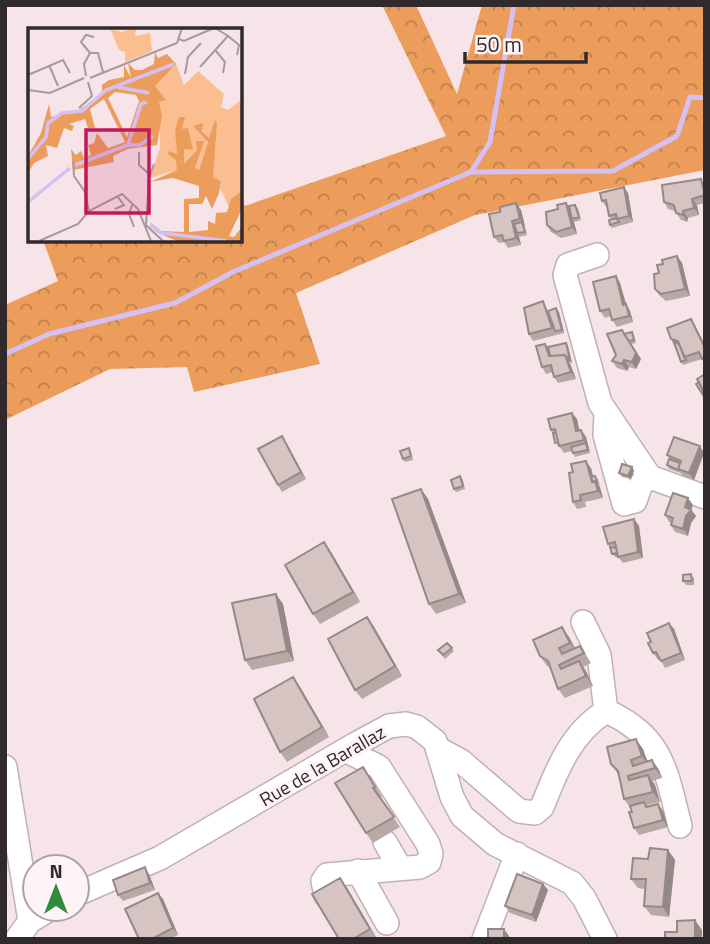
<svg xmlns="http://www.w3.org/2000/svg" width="710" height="944" font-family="'Titillium Web',sans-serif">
	<defs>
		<pattern id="forest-crowns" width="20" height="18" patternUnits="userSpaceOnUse" patternTransform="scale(1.75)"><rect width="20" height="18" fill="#ec9d5c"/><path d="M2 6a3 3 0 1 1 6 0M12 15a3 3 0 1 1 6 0" fill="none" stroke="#c0804c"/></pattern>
	</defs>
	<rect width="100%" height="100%" fill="#f6e4e8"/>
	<!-- forest -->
	<path fill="url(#forest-crowns)" d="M382,5H416L457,94L482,5H705V170L475,215L296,293L320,364L194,392L187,367L110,369L5,420V305L58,281L43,240H240V197L245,206L446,136Z"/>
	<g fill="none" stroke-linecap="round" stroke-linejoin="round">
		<!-- stream -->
		<path stroke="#d5c0f4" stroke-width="5" d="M471,172L613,171L677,136L690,97L705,98
			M5,354L49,334L175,303L233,272L471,172L490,142L514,5"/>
		<defs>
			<path id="minor" d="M597,255L568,265L565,275L600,403L650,477L705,497
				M606,414L605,435L624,504L635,501L641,484L650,477
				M583,622L599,655L606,711
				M606,711C663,736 666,771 680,826
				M437,748L461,761L519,811L535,813L542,807C557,769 571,733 606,711
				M5,767L30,921
				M385,842L400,868
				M358,871L387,923
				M77,894L160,858L354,745L389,726L406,724L417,727L435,741L452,797L462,816L495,844L572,883L584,898L605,939
				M326,895L323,881L327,875L420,867L429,862L431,854L428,844L379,767L345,750
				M17,939L30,921L50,909
				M484,939L517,854"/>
		</defs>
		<!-- minor casing -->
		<use href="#minor" stroke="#c1b1b5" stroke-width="26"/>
		<!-- minor -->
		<use href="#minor" stroke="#fff" stroke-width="23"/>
	</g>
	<!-- wall -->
	<path fill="#b7a9a6" d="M705,184V203L697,205L699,215L688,218L687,222L681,220L675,211L668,209L664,202Z
		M628,193L633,222L612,228L610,225L611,219L609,216L607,208L602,201Z
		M516,203L521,210L527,235L519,237L521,245L508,248L504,242L499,243L494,237L500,212Z
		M575,205L578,208L581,220L574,222L577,234L561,238L551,232L547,225L569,206Z
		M677,256L682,263L690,296L666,301L660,296L655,289L659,273L663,264Z
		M616,276L620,283L626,304L630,311L633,322L617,327L612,320L611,316L605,318L600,311Z
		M543,301L548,311L559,312L564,333L533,341L529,334Z
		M695,326L705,345V362L702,359L683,365L671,339Z
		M634,335L636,343L631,344L641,359L636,369L629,367L627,371L617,368L612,361L616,355Z
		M566,343L568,346L572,363L569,361L576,379L558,383L554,377L553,372L546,374L542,367L545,344L548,347Z
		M577,419L579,431L581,430L586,437L590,453L575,457L572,451L564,453L559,446H558L551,430Z
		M286,443L306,479L282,492L278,485Z
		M411,452L413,460L405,462L403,459Z
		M704,453L694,480L682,476L681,473L669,469L667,465L670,459L667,455Z
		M591,468L593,476L598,479L603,498L585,502L586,507L577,509L573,502Z
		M634,470L631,479L622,477L619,473Z
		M460,476L463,480L465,489L456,492L454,489Z
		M421,489L428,499L466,603L436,614L429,604Z
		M693,505L691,509L696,516L691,523L688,536L675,532L671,525L672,523L669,522L665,515Z
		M634,519L639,526L643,558L623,563L618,557H615L608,544Z
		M331,552L360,602L320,624L313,614Z
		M694,577V585H686L683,581Z
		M283,604L294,661L252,670L245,660Z
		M367,617L374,627L402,676L362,699L355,690Z
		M669,623L674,629L685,660L665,668L660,659L658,660L653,653L651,642Z
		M569,637L575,648L580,646L591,663L583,667L593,686L565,698L558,689L551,668L547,666L540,656Z
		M447,643L454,651L445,659L438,650Z
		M300,687L329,737L287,762L280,752Z
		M643,749L647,762L652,760L659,770L662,778L652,781L655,785L660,802L647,805L648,807L663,811L668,827L639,835L634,828L631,809L624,799L618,774L611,764Z
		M370,776L382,797L380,798L400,827L373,843L366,833Z
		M668,850L675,860L669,917L651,915L644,906L645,889L638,888L631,879L648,859Z
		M149,874L155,890L123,901L118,895Z
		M340,878L347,888L377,939H339Z
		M543,884L548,890L536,922L510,913L505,906Z
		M163,899L178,935L170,939H139Z"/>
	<!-- shaded-wall -->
	<path fill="#958987" d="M624,187L628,193L633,222L629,216Z
		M692,199L697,205L699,215L694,208Z
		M516,203L521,210L525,226L520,219Z
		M566,203L571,209L572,219L574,222L577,234L572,227Z
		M683,211L688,218L687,222L683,215Z
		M512,221L517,228V233L519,237L521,245L516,238Z
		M677,256L682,263L690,296L685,289Z
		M616,276L620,283L626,304L630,311L633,322L623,305Z
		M556,308L559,312L564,333L562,330Z
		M691,319L695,326L705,345V348Z
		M627,337L641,359L636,369L632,362Z
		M566,343L568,346L572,363L570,360Z
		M565,355L569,361L576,379L571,372Z
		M624,360L629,367L627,371L622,364Z
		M572,413L577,419L581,438L576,431Z
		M581,430L586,437L590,453L584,440Z
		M282,436L286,443L306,479L301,472Z
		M700,446L704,453L694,480L689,473Z
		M586,461L591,468L595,485L592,482Z
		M632,467L634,470L631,479L628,476Z
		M595,481L600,488L603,498L598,491Z
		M421,489L428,499L466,603L459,594Z
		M688,498L693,505L691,510L696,516L691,523L688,536L683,529L685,507Z
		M634,519L639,526L643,558L638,552Z
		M324,542L331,552L360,602L353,592Z
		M276,594L283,604L294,661L287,651Z
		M367,617L374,627L402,676L395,666Z
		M669,623L674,629L685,660L681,653Z
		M562,627L569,637L577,653L570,643Z
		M579,661L586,671L593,686L586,676Z
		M293,677L300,687L329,737L322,727Z
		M636,739L643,749L649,766L642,756Z
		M652,760L659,770L662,778L655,768Z
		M648,775L655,785L660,802L653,792Z
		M658,804L663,811L668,827L663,820Z
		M668,850L675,860L669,917L663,907Z
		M145,867L149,874L155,890L150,883Z
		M340,878L347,888L377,939L370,929Z
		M543,884L548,890L536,922L532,915Z
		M158,893L163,899L178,935L173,928Z
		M695,920L702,930V939H695Z
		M504,929L509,936V939H504Z"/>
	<!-- building -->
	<path fill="#d5c4c1" stroke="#958987" stroke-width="2" d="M701,179L705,195L692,199L694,208L683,211V215L676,213L674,205L664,202L662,185Z
		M624,187L629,216L617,219L616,214L609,216L606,200L602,201L600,193Z
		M516,203L520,219L512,221L516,238L504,241L502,235L494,237L489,214L500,212V207Z
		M566,203L572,227L556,232L547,225L546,212L558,209L557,205Z
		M575,205L579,217L572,219L569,206Z
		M617,218L619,222L610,225L609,220Z
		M522,222L525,232L517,233L514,224Z
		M677,256L685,289L661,294L655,289L654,274L659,273L657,265L663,264L662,260Z
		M616,276L623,305L626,304L629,316L612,320L609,309L600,311L593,282Z
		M543,301L552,328L529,334L524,308Z
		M556,308L562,330L555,331L548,311Z
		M691,319L705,348V358L702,359L699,352L684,357L678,341L671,339L667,328Z
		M622,330L636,353L632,362L624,360L622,364L612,361L616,355L607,334Z
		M632,332L634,340L629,341L624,334Z
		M674,342L679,344L686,360L681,362Z
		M566,343L570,360L565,355L550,356L548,347Z
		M545,344L549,356L565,355L571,372L554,377L551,365L542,367L536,346Z
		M705,374V395L697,379Z
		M699,382L705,395V398L696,384Z
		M572,413L576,431L581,430L584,440L559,446L555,429L551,430L548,419Z
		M553,433H556L558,442L555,443Z
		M282,436L301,472L278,485L258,449Z
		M674,437L700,446L689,473L678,469L681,461L667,455Z
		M586,443L588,450L573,453L571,447Z
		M409,448L411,456L403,459L400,451Z
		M669,459L680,463L678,470L667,465Z
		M586,461L592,482L595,481L598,491L580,495L581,500L573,502L569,473L573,472L571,464Z
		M622,464L632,467L628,476L619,473Z
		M460,476L463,486L454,489L451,480Z
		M595,476L598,484L595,481L593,482L591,477Z
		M421,489L459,594L429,604L392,499Z
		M673,493L688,498L685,507L691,510L686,516L683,529L671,525L673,518L665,515Z
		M634,519L638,552L618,557L615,542L608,544L603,527Z
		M324,542L353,592L313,614L285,565Z
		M610,547L616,548L617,553L612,554Z
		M691,574L692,581H683V575Z
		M276,594L287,651L245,660L232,603Z
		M367,617L395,666L355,690L328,639Z
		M669,623L681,653L661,661L656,652L653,653L648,643L651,642L647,633Z
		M562,627L570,643L559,648L562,654L580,646L584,653L559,665L561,669L579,661L586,676L558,689L548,661L540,656L533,640Z
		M447,643L452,648L443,655L438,650Z
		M293,677L322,727L280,752L254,699Z
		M636,739L642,756L631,760L633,766L652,760L655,768L628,776L629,780L648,775L653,792L624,799L618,771L611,764L607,747Z
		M363,767L375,787L373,788L394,817L366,833L335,783Z
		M644,802L646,807L658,804L663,820L634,828L629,812H632L630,806Z
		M650,848L668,850L663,907L644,906L646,879H631L633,858L648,859Z
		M145,867L150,883L118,895L113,880Z
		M517,874L543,884L532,915L505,906Z
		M340,878L370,929L353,939H339L312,894Z
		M158,893L173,928L152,939H139L125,909Z
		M695,920V939H665V932H677V921Z
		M488,929H504V939H488Z"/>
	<g text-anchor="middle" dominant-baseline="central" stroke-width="6" stroke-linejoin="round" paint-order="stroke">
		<!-- street labels -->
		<g font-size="19" fill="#312a2c" stroke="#fef3f6">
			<text transform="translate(322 765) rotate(-30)">Rue de la Barallaz</text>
		</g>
	</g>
	<!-- overview -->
	<g transform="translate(28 28)">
		<rect width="214" height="214" fill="#f6e4e8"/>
		<path d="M82,0L93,4L108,0L107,8L122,5L124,23L97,34V24L91,22ZM148,36L156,57L170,43L196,66L193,79L200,82L213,72V164L201,179L192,160L193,153L185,149L187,93L181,111L171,97L180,114L171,142L167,140L169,122L155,135L156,121L164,122L154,101L147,102L151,114L149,142L122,150L132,120L131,73L137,72L126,58Z" fill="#fabe90"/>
		<path d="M127,24L130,30L139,26L148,36L127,58L138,72L131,74L134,88L129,117L100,121L85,128L86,134L45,142L43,121L48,127L53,123L56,130L63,127L60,117L66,115L69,105L80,120L97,114L76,71L62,81L67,100H60L57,91L41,96L46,98L44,103L36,100L29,120L18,117L20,128L6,135L0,145V128L13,105L21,76L23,89L51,82L74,66V57L81,52L96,49V37L103,50L100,35L107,42H114L126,36ZM87,64L108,67L111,73L99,109L80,70ZM151,89H157L154,101L160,100L165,122L156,121V135L169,122L168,113H176L167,140L171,142L180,114L165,98L175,95L174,103L181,110L187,92L189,95L185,149L193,153L191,165L184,181L178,168L174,176H161V204L180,202V193L187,196L188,185L199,184L203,171L213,164V183L201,208L206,209L213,200V213H149L128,204L122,194L133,203L156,204V171L171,170V158L145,150L122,154L149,142L148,132L140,126L141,123L149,126L147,102Z" fill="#ec9d5c" fill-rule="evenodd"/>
		<path fill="none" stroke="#d5c0f4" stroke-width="3.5" d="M89,59L121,65M100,117H112L125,108M0,131L18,109L20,95L34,85L54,83L78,62L146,36M47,137L100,117L113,76L119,74M0,174L42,140M122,197L134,205L199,213"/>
		<path fill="none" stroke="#a79a9d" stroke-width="2" d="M200,8L211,17L209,27M150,11L156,13L186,0M188,23L197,34L195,45M62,25L53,14L58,7L66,9M21,37L30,58M172,39L200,8L187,0M157,46L160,29L173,15M0,47L35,32L42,45M58,48L56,36L62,25H70L75,44M62,50L149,15L154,0M0,62L22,65L56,50M0,78V100M51,80L64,68L60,54M111,124V137L121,146M45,133L46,148L57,164L61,183M126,136L121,150L118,197L135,213M104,177L101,186L106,199M87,181L96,177L89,168M11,213L50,196L61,183L94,166L110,181L123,213"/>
		<path fill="#c2185b" fill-opacity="0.15" stroke="#c2185b" stroke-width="3.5" d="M58,102H121V185H58Z"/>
		<rect width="214" height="214" fill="none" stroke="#312a2c" stroke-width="3.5"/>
	</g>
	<!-- border -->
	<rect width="710" height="944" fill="none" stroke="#312a2c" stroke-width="14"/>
	<!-- north arrow -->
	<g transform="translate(56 888)"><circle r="33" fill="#fef3f6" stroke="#aca3a5" stroke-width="2"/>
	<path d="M0-5L12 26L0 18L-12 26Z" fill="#308b3c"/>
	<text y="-10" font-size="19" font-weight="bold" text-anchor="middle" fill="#312a2c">N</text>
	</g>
	<!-- scale -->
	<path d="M465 52v10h121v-10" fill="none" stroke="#312a2c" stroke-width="3.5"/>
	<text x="476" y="52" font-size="21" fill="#312a2c" stroke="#fef3f6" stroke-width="5" paint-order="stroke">50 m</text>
</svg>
